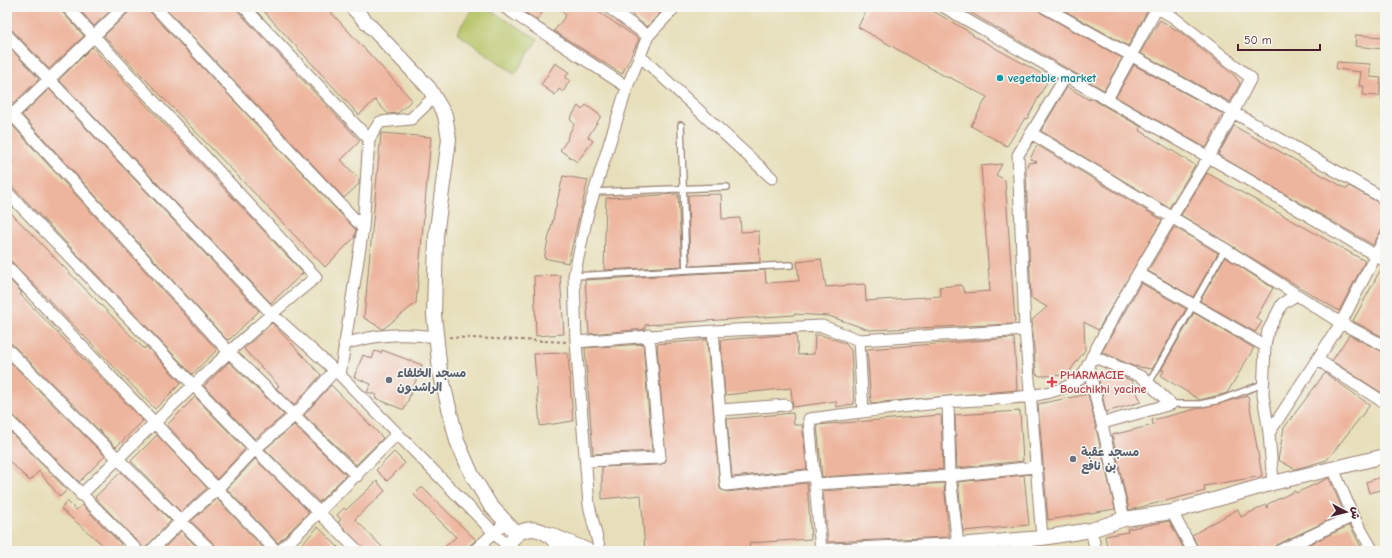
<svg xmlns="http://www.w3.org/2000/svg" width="1392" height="558" font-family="'Comic Neue','Playpen Sans Arabic',sans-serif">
	<rect width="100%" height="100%" fill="#f6f6f2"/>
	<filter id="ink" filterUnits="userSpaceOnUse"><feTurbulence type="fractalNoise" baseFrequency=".025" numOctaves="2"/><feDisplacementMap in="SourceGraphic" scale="8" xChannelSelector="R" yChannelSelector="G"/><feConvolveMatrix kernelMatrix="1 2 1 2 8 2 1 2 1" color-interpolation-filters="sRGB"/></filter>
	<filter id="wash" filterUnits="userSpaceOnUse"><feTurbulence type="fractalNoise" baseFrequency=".012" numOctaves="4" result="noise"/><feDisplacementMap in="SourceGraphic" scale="16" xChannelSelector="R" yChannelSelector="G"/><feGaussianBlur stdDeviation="0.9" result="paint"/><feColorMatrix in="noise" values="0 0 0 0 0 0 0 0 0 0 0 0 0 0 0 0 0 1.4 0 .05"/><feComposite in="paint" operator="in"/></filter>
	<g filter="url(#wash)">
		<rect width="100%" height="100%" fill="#e7dfba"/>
		<!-- green -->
		<path fill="#b7c567" stroke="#807249" d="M473,7H484L538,39L515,74L457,33Z"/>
		<g id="blocks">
			<!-- building -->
			<path fill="#eeb59e" d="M7,7H60L62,12L84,36L49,69L12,30L7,28Z
				M77,7H114L94,26Z
				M131,7H148L150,12L356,230L354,238L325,267L104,36L129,12Z
				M165,7H234L360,141L341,160L359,179V184L344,198Z
				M260,7H326L412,100L398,113L388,114L375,100L359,115Z
				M517,7H546L537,20Z
				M556,7H591L639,39L622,74L554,31L566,15Z
				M633,7H665L647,27L632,15Z
				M868,7H926L973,34L972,35L1049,78L1027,119L1025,118L1007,146L971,126L987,97L949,77L948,78L858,27Z
				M961,7H1037L1041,13L1122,58L1104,90Z
				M1058,7H1140L1147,11L1128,46Z
				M1160,20L1183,34L1235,76L1240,83L1230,102L1140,53Z
				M1356,35L1384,37L1383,49L1355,46Z
				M7,45L39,79L13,104L7,97Z
				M92,47L303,273L271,303L59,80Z
				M1337,62L1370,64V77L1381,78L1379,96L1363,95L1364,86H1359L1361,72L1336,69Z
				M555,63L569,72L565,78L570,80L563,92L559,89L555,95L541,85Z
				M1134,65L1223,114L1206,148L1116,97Z
				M1067,87L1090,100V98L1141,127L1139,130L1195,165L1169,208L1041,131Z
				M49,89L259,311L231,338L227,340L22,115Z
				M586,105L601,116L588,137L593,141L577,162L560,150L568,139L567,138L574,124L570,119L578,106L582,110Z
				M12,125L217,350L192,374L7,181V168L13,163L7,157V127Z
				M1234,126L1347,189L1349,186L1385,206V224L1373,245L1218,155Z
				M381,133L431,137L416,303L383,329L364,318Z
				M1037,145L1162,220L1098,330L1084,322L1085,350L1067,375L1040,376L1036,374L1032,320L1047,307L1031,298L1026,169L1028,163L1037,162L1030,159Z
				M1002,164L996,175L1005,180L1015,322L1013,324L869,330L829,316L794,314V315L645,325V329L589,334L585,280L765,270L766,283L799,281L797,262L821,259L826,287L865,284L866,301L941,296L939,287L961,285L965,293L990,291L981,166Z
				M1207,173L1365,261L1339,311L1181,215Z
				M563,176L588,180L568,263L544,258Z
				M678,194L682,266L604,270L606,198Z
				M721,194L722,219L740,218L741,232L759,231L760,262L690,266L688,195Z
				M7,209L144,349L146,346L181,383L155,409L12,262L7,260Z
				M1174,227L1218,253L1193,297L1148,271Z
				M1225,257L1273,288L1256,318L1262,322L1255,332L1200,301Z
				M1382,267L1385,268V338L1353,321Z
				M560,275L564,334L536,336L534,276Z
				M7,277L22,293L20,294L143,421L116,447L12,344L7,342Z
				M1141,283L1186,309L1152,369L1133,366L1102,352Z
				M1194,313L1254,348L1227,393L1200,400L1161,376L1164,370H1161Z
				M272,323L321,375L294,405L276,388L279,386L244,349Z
				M796,334L798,355L814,354L815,335H821L845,343L851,350L854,404L836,407V401L793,407L791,388L725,395L721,340Z
				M1349,335L1385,353V395L1332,361Z
				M1014,338L1017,390L871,403L867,349Z
				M707,340L720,489L727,492L807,483L811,539L749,543L750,551H645L641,495L602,499V467L660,465L666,461L657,344Z
				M643,344L652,451L593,454L585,348Z
				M382,350L422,365L404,410L375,398L377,395L367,392L371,384L354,377L363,355L372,359L375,351L381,353Z
				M568,353L573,421L540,426L534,354Z
				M7,359L105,456L79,482L12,414L7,412Z
				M229,362L284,415L255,439L204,386Z
				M1112,372L1132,381L1141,402L1106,412L1098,376Z
				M1325,373L1370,405L1327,460L1295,469L1278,460L1284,428Z
				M331,385L383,438L356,465L304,415Z
				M1088,394L1115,509L1048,520L1038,404Z
				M1248,396L1262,476L1204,486L1205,491L1129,510L1112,435L1153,425L1152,420Z
				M195,397L245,449L217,479L167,425Z
				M1020,411L1023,461L957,468L955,415Z
				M793,413L794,425H802L807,469L732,477L727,419Z
				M941,415L943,469L822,477L817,425Z
				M294,425L346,475L319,502L265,449Z
				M7,429L67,490L60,497L39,471L30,481L7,459Z
				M157,435L207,488L181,512L131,461Z
				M394,452L405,463L387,481L376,470Z
				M255,459L309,512L278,543L227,489Z
				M121,472L171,521L144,549L95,497Z
				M1024,475L1029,525L963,531L958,482Z
				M1385,476V489L1369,493L1366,482Z
				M1329,478L1344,513L1276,545L1272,551H1200L1192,535L1238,509L1241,517L1266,505L1267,508L1268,504L1295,491L1296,493Z
				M377,481L385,491L355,519L386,551H366L338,522L341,520L337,515L344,508L346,510Z
				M944,483L949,537L828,542L823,491Z
				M422,487L476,540L463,551H440L456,537L414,495Z
				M217,499L266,551H218L216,546L191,521Z
				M67,501L76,510L82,505L121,544L116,551H110L61,509Z
				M1169,521L1185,551H1108L1105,536L1128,532L1127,529Z
				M1350,525L1363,551H1295Z
				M318,527L342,551H295Z
				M181,531L201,551H161Z"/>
		</g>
	</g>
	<g filter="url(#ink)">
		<use href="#blocks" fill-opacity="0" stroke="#987f72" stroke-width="1"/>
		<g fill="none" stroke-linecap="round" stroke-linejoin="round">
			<defs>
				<path id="service" d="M1385,89V99
					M594,192L727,187
					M686,270L791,265
					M574,276L686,270L681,125
					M1149,383L1225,249
					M1171,404H1200L1220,400L1263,384"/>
				<path id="minor" d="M67,7L316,277C233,344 157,420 81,495
					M155,7L363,228
					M244,7L369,139
					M504,7L627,87
					M608,7L648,36
					M944,7L1240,175L1385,261
					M1044,7L1233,112L1385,199
					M7,35L271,313L340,375L508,547
					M640,56L772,178
					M1107,99L1157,8
					M7,109L229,352L357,476
					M8,119L124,7
					M1031,133L1225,249L1341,323L1385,346
					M7,192L255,449L358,551
					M7,267L276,551
					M1138,273L1265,346
					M713,331L726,485L815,475
					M859,340L863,412
					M576,342L713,331L822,326L859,340L1025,330
					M344,344C378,334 401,333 436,337
					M7,349L211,551
					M1092,356L1142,377L1171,404
					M1318,360L1385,403
					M1088,364L1124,519
					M340,375L363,228L369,139L380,122L411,119L434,97
					M948,402L950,476L958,545
					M721,410L786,405
					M7,419L138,551
					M1103,423L1171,404
					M1269,433L1341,323L1385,237
					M586,461L660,458L649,335
					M1333,468L1353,516L1373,551
					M1273,483L1269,433L1263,395L1265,346L1268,331L1282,304L1296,295
					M815,484L950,476L1035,467
					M1172,512L1193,551
					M1091,530L1096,551
					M1042,538L1025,330L1018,155L1066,76
					M151,551L181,521L217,489L255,449L294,416L335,370
					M280,551L397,434
					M474,551L506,522
					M600,551L589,505L576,342L574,276L588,212L627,87L648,36L675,7
					M821,551L809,419C855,413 902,406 949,402C985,398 1054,402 1082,377C1119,301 1164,230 1208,158C1224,132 1237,104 1251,78L1173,17L1156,7
					M1279,551L1353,516"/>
				<path id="tertiary" d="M352,7L429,88L445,115L449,139L436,236L434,315L440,371L457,441L472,475L490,505L517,534
					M549,534L589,551
					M508,551C513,521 551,523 559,551
					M822,551L958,545L1042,538L1091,530L1124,519L1172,512L1273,483L1385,456"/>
			</defs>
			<!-- service casing -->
			<use href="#service" stroke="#987f72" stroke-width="8"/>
			<!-- minor casing -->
			<use href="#minor" stroke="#987f72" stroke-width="13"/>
			<!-- tertiary casing -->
			<use href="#tertiary" stroke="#987f72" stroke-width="16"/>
			<!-- path -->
			<path stroke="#987f72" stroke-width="2" stroke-dasharray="3 3" stroke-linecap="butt" d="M449,337L566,342"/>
			<!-- service -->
			<use href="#service" stroke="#fff" stroke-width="5.5"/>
			<!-- minor -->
			<use href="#minor" stroke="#fff" stroke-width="11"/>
			<!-- tertiary -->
			<use href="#tertiary" stroke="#fff" stroke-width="14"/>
		</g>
	</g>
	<!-- markers -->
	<circle fill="#0f9aa8" stroke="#f6f6f2" stroke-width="1.5" cx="1000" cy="78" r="4"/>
	<g fill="#6b7280" stroke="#f6f6f2" stroke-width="1.5">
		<circle cx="389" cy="380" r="4"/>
		<circle cx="1073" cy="459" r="4"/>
	</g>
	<path fill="#e0444e" stroke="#f6f6f2" stroke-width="1.5" d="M1050 376h4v4h4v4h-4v4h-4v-4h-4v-4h4z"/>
	<g text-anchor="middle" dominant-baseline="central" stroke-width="3" stroke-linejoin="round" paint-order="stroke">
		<!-- culture labels -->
		<g font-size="12" font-weight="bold" fill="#0d838f" stroke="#f6f6f2" text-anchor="start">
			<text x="1008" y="78">vegetable market</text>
		</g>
		<!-- worship labels -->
		<g font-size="12" font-weight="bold" fill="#5b616d" stroke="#f6f6f2" text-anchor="start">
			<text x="397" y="373">مسجد الخلفاء<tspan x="397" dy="14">الراشدون</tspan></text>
			<text x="1081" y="452">مسجد عقبة<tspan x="1081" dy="14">بن نافع</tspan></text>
		</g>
		<!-- health labels -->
		<g font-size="12" font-weight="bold" fill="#be3a42" stroke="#f6f6f2" text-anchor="start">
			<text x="1060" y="375">PHARMACIE<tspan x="1060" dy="14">Bouchikhi yacine</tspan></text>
		</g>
	</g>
	<!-- margin -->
	<rect width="1392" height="558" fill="none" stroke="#f6f6f2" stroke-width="24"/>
	<!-- north arrow -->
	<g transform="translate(1346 512) rotate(97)" stroke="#f6f6f2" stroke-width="3" paint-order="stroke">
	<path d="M0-3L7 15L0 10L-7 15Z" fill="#4a1f2b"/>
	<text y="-6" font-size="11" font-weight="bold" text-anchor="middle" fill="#4a1f2b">ش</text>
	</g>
	<!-- scale -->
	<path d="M1238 44v6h82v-6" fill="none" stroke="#4a1f2b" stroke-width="2"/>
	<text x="1244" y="44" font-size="12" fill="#4a1f2b" stroke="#f6f6f2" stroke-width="3" paint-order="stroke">50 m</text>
</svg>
